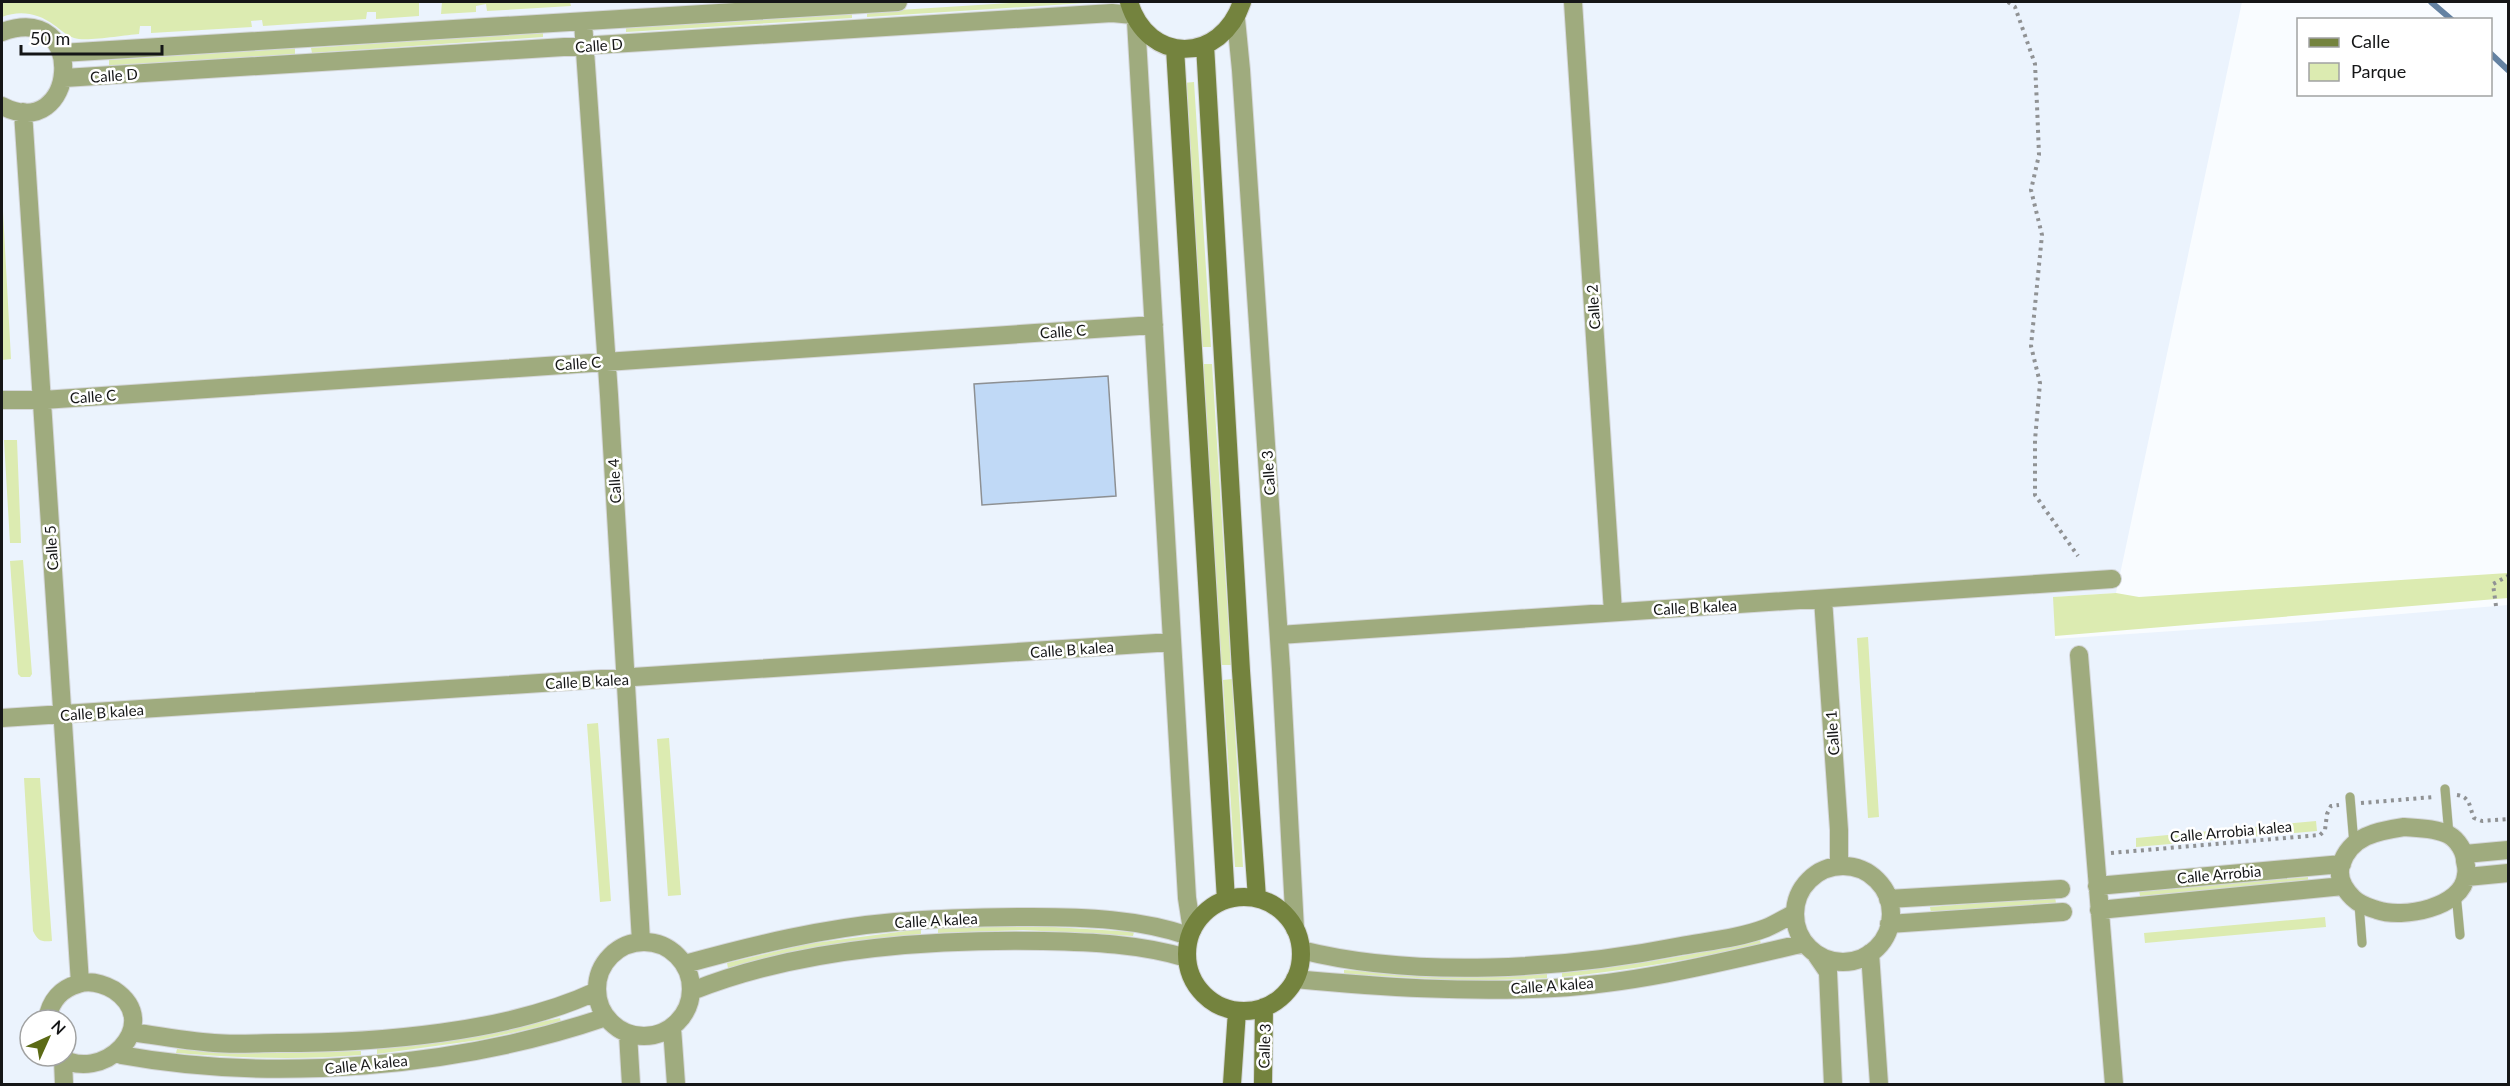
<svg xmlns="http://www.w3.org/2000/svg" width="2510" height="1086" font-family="Lato,sans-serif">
	<rect width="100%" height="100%" fill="#f9fcff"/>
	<!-- built -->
	<path fill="#ebf3fd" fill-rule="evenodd" d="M204,2H2242L2116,593L2054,597L2055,639L2306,622L2508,605V1084H2V12ZM30,1020H66V1056H30Z"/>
	<!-- green -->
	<path fill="#dcebb1" d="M2,2H436L419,3V16L376,19V12H367L366,19L263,26L262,20L251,21L252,27L151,33V26H140L139,34C124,35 86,42 74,38C66,35 61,30 54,25C38,13 20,10 2,17Z
		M442,2H570L571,6L487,11L486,4L476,6V12L441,14Z
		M1028,2L1085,3L867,17V12Z
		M852,13V18L626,32V27Z
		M543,32V37L312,53L311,48Z
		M295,48V54L109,66V60Z
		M1194,82L1211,347H1201L1183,83Z
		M2,193L11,359L2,360Z
		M1202,364H1212L1231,665H1221Z
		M4,440H17L21,543H10Z
		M23,560L32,674L30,677H21L18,674L10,561Z
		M2508,573V598L2055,636L2053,597L2116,593L2139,597Z
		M1868,637L1879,817L1868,818L1857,638Z
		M1232,679L1243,867H1235L1223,680Z
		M598,723L611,901L600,902L587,724Z
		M669,738L681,895L668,896L657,739Z
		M24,778H40L52,941C41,942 38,941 33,931Z
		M2316,821L2317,831L2136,847V838Z
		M2308,877V882L2140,896L2139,890Z
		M2055,897L2056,903L1931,913L1930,907Z
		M2325,917L2326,927L2145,943L2144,933Z
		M1022,925L1134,932L1133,936L1023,930L938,933V928Z
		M921,929V934L809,949L728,968L727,963L807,944Z
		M1760,940L1761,944C1695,959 1630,970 1562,977V973C1629,966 1694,955 1760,940Z
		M1344,970L1472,977L1547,973V978L1471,981L1344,974Z
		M560,1018L561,1022L479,1040L377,1054V1048C439,1045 499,1031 560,1018Z
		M177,1049L231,1053L361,1051V1055C299,1060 238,1058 176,1053Z"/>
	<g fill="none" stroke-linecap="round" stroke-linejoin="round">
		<!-- stream -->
		<path stroke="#6482a2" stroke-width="6" d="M2431,2L2452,20
			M2490,53L2508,70"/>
	</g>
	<!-- building -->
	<path fill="#c0d9f6" stroke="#8d9093" stroke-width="1.5" d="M1108,376L1116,496L982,505L974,384Z"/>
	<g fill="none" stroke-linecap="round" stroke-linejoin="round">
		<defs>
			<path id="lane" d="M2445,789L2449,835
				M2350,797L2354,844
				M2456,893L2460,935
				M2359,904L2362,943"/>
			<path id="street" d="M1573,2L1613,612
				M1236,19L1241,70L1281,669L1295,929
				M1136,21L1187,898L1192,930
				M583,22L609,395L641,941
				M2,32C90,0 77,145 2,106
				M61,53L898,2
				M64,78L1112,13L1133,15
				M23,112L80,983
				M2,400H43L1154,325
				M1823,599L1839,830V866
				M1279,635L2112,579
				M2079,655L2114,1084
				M2,718L1172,642
				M2404,827C2417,828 2437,828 2449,835C2458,840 2465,852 2465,861C2466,865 2467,871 2466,875C2463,908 2402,919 2377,910C2368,907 2360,905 2353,898C2344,889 2337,878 2341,865C2350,836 2377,831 2404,827Z
				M2465,854L2508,850
				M1795 914a48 48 0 1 1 96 0a48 48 0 1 1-96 0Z
				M2467,877L2508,873
				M2097,886L2342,864
				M1888,899L2061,889
				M2099,910L2343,886
				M1889,924L2063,912
				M597 989a47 47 0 1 1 94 0a47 47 0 1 1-94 0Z
				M1301,950C1416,979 1565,969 1681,946C1709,941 1740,938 1766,928C1776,924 1785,918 1795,913
				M1815,953L1828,972L1833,1084
				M1870,953L1879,1084
				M685,964C754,945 824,928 895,922C941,918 986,917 1032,917C1084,917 1140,919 1189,936
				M1295,979C1381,987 1468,993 1554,988C1639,983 1722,962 1805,943
				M692,991C799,948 928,939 1043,941C1092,942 1140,944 1187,958
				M47,1020C50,1002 60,989 78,984C90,980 103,984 114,990C166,1025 100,1086 59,1056
				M672,1028L676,1084
				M132,1032C159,1036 187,1041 214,1043C235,1045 257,1043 278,1043C376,1043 508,1033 597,991
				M628,1034L631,1084
				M121,1055C274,1083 460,1067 606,1017
				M63,1060L64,1084"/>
			<path id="secondary" d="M1129,2C1148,65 1221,64 1242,2
				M1205,45L1241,671L1257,898
				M1175,48L1226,900
				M1187 954a57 57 0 1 1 114 0a57 57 0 1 1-114 0Z
				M1232,1084L1237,1011
				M1263,1084L1264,1007"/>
		</defs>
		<!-- lane casing -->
		<use href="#lane" stroke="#d5d7da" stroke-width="10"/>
		<!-- street casing -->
		<use href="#street" stroke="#d5d7da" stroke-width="20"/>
		<!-- secondary casing -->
		<use href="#secondary" stroke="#d5d7da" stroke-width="20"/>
		<!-- path -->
		<path stroke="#909294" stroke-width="4" stroke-dasharray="3 4.5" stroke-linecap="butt" d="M2008,2L2015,7L2035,64L2037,105L2039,155L2031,190L2042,235L2031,346L2040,383L2035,440V495L2078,556
			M2496,606L2493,584L2508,576
			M2457,795C2471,797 2469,807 2474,818L2482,821L2508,819
			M2361,803L2434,797
			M2111,853L2320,835L2325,830L2327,814L2331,806L2339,805"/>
		<!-- lane -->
		<use href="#lane" stroke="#9fab7e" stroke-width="9"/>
		<!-- street -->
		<use href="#street" stroke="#9fab7e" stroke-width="18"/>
		<!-- secondary -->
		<use href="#secondary" stroke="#74833e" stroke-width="18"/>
	</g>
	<g text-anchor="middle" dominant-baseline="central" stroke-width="5" stroke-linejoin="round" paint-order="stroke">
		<!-- street labels -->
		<g font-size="15" fill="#151617" stroke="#fff">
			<text transform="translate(599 45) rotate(-4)">Calle D</text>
			<text transform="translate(114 75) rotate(-4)">Calle D</text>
			<text transform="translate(1593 307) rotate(-94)">Calle 2</text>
			<text transform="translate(1063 331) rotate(-4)">Calle C</text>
			<text transform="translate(578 363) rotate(-4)">Calle C</text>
			<text transform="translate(93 396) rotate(-4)">Calle C</text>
			<text transform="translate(1268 473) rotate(-94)">Calle 3</text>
			<text transform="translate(614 481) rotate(-93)">Calle 4</text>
			<text transform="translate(51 548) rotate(-94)">Calle 5</text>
			<text transform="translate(1695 607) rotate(-3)">Calle B kalea</text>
			<text transform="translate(1072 649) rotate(-4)">Calle B kalea</text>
			<text transform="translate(587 681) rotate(-3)">Calle B kalea</text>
			<text transform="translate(102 712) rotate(-4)">Calle B kalea</text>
			<text transform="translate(1832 733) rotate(-94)">Calle 1</text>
			<text transform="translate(2231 831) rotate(-5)">Calle Arrobia kalea</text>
			<text transform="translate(2219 874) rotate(-5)">Calle Arrobia</text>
			<text transform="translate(936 920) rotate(-3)">Calle A kalea</text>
			<text transform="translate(1552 985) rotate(-4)">Calle A kalea</text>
			<text transform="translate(1264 1046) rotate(-88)">Calle 3</text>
			<text transform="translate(366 1064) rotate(-6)">Calle A kalea</text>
		</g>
	</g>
	<!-- border -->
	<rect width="2510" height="1086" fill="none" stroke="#151617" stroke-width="6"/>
	<!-- legend -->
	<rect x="2297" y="18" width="195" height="78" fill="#ffffff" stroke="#a1a2a2" stroke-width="1.5"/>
	<rect x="2309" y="38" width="30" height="9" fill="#74833e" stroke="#a1a2a2" stroke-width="1.5"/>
	<text x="2351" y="48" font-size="18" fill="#151617">Calle</text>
	<rect x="2309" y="63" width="30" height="18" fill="#dcebb1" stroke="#a1a2a2" stroke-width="1.5"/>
	<text x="2351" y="78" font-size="18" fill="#151617">Parque</text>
	<!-- north arrow -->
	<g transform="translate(48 1038) rotate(45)"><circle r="28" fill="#ffffff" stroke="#a1a2a2" stroke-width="1.5"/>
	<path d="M0-4.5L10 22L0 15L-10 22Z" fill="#5b6a15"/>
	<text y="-9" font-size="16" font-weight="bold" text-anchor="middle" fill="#151617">N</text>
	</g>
	<!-- scale -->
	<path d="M21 45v9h141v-9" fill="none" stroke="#151617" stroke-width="3"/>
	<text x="30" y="45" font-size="18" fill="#151617" stroke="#ffffff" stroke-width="4.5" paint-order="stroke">50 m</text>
</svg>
